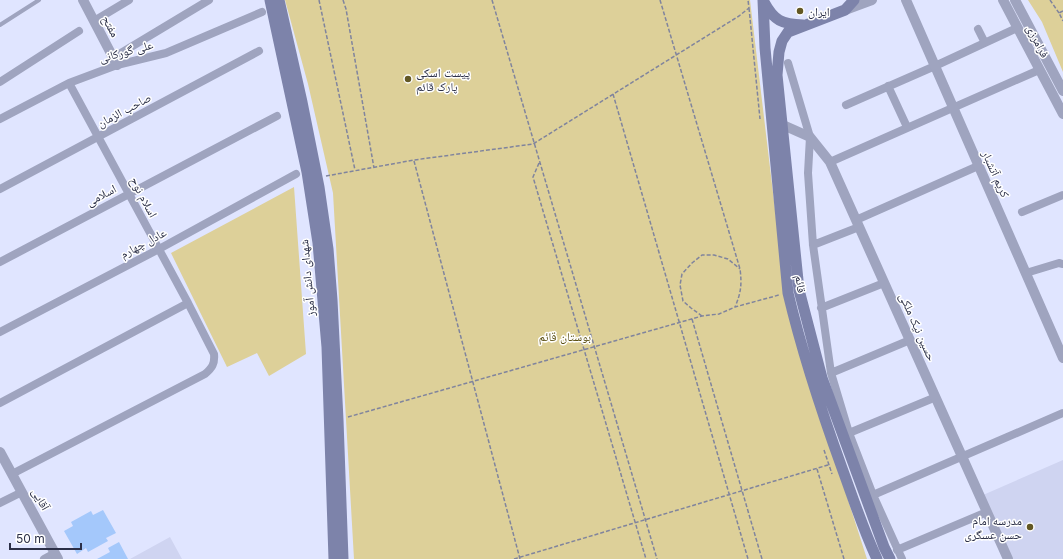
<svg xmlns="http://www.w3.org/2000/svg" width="1063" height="559" font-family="Inter,'Noto Naskh Arabic',sans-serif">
	<rect width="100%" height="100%" fill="#e0e5ff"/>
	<!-- built -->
	<path fill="#cfd4f1" d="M1063,460V559H1011L983,495Z
		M170,537L182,559H130Z"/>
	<!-- green -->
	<path fill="#ddd099" d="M285,0H750L787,310L867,559H354L333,193L308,84Z
		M1028,0H1063V72L1042,22Z
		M294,187L306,354L269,376L257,353L227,367L171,253Z"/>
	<!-- building -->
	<path fill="#a4c8fb" d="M103,510L116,533L106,538L108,541L88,552L86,548L77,554L64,531L73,526L71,522L91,511L93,515Z
		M119,542L128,559H97L110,552L108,548Z"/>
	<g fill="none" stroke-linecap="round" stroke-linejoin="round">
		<!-- path -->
		<path stroke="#80849d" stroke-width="1.5" stroke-dasharray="4 2" stroke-linecap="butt" d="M319,0L355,170
			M343,0L346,9L374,168
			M492,0L657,559
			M660,0L740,269C742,284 741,293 735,307
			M1050,0L1059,13
			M749,8L760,119
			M1063,11L1059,13L1063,21
			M613,94L748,559
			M414,161L520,559
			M539,163L533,177L646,559
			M326,176L414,160L533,144L739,16L749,8L748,0
			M702,316L691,308L683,301L680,285L682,274L692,263L702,255H714L728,259L740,269
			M692,319L762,559
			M348,417L702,316L719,314L735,307L779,295
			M824,450L832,474
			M817,469L844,559
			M514,559L828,465"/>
		<!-- service -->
		<path stroke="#9fa4bf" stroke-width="4" d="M0,25L39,0"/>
		<!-- minor -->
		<path stroke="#9fa4bf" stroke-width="8" d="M94,21L129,0
			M978,29L985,43
			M788,63L810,137L808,173L813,245L831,373L849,433L873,495L902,559
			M117,65L121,53L209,0
			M0,82L79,31
			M888,86L907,127
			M846,105L935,66L1017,28
			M0,119L69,83L117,65L166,53L262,12
			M830,162L1039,70
			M0,189L259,51
			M1022,212L1063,195
			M856,220L978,166
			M813,245L859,227
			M0,262L277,116
			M1026,273L1059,263L1063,264
			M821,308L884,283
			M0,332L159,249L296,174
			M831,373L910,340
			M0,403L188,303
			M849,433L936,397
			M12,474L205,374C212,368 215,364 214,354L188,303L69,83
			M873,495L1063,413
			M0,503L22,492
			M897,550L987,512
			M44,559L55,553"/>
		<!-- tertiary -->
		<path stroke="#9fa4bf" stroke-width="10" d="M83,0L117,65
			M906,0L1063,358
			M1003,0L1063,114
			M1015,0L1063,91
			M845,10L872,0
			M783,125L810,137L830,162L1008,559
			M0,452L58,559"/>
		<!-- secondary -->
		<path stroke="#7d83aa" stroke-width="11" d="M270,0L307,172L318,243L327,347L334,559
			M279,0L302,102L319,187L328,249L332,300L338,420L343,559
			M763,0L765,48L788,293C802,352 821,410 842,468C853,498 863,529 877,559
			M854,0L845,10L788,32L782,41L779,52L777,75L799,290L822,378L884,547L890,559
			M764,2C774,21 782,24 803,25"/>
	</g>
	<!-- markers -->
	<g fill="#635825" stroke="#fff" stroke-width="1.5">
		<circle cx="800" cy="11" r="4"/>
		<circle cx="408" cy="79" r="4"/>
		<circle cx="1030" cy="527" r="4"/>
	</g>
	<g text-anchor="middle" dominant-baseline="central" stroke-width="3" stroke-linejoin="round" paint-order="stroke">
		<!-- poi labels -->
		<g font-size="12" fill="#2b2f47" stroke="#fff" text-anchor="start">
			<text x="808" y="11">ایران</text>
			<text x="416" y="72">پیست اسکی<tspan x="416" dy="14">پارک قائم</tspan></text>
			<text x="1022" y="520" text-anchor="end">مدرسه امام<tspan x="1022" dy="14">حسن عسگری</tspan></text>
		</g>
		<!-- street labels -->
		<g font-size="12" fill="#2b2f47" stroke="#fff">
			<text transform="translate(111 26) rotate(62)">مفتح</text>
			<text transform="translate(1038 41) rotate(63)">فرامرزی</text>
			<text transform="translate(126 51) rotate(-15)">علی گورکانی</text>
			<text transform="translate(124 110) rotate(-28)">صاحب الزمان</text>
			<text transform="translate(996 174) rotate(66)">کریم آتشبار</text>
			<text transform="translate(101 195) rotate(-28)">اسلامی</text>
			<text transform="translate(144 197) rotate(62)">اسلام نوح</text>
			<text transform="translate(143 243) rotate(-28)">عادل چهارم</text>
			<text transform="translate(307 278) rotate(-95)">شهدای دانش آموز</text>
			<text transform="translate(801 284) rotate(82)">قائم</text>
			<text transform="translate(918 327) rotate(66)">حسین نیک ملکی</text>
			<text transform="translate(41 499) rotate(61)">آقایی</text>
		</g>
		<!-- park labels -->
		<g font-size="12" fill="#5b4f11" stroke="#fff">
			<text x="565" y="336">بوستان قائم</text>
		</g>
	</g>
	<!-- scale -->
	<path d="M10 543v6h71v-6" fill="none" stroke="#2b2f47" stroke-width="2"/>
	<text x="16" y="543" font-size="12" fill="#2b2f47" stroke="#ffffff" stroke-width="3" paint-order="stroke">50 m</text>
</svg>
